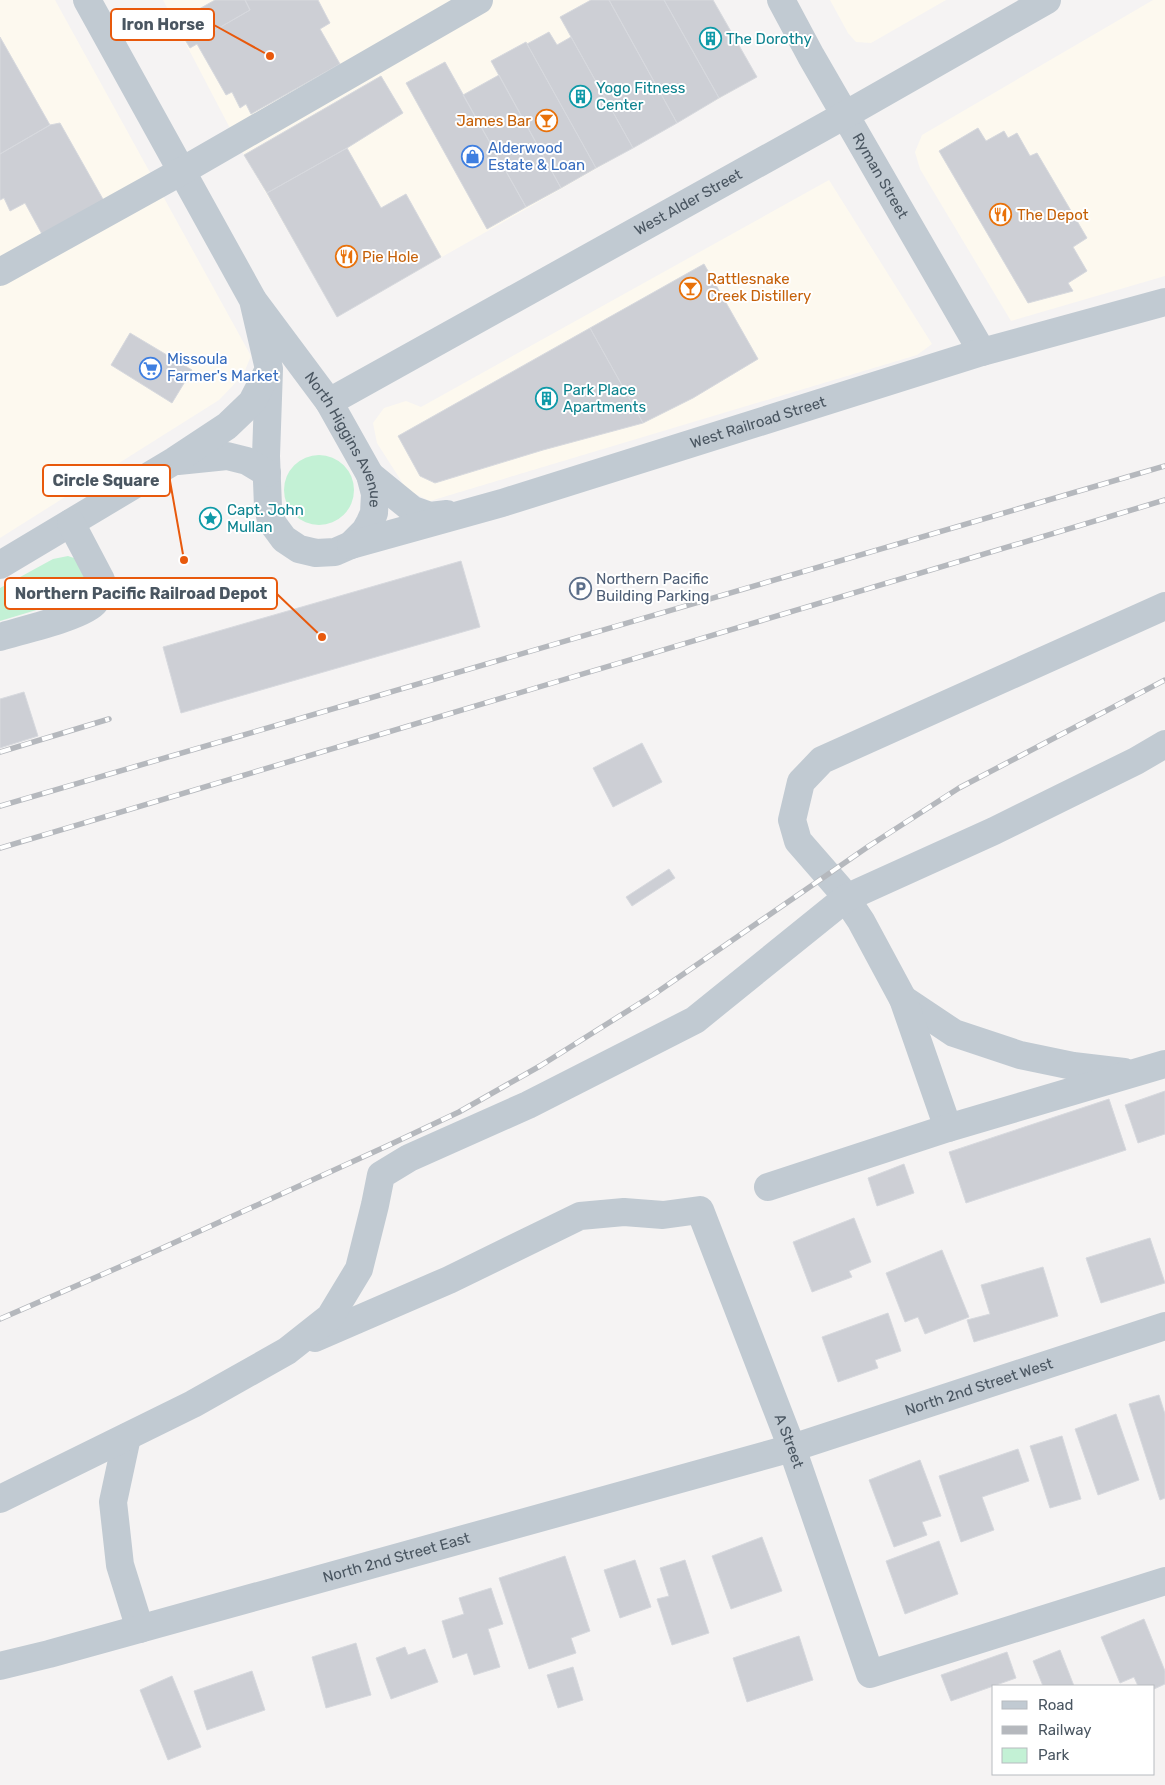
<svg xmlns="http://www.w3.org/2000/svg" width="1165" height="1785" font-family="Rubik,sans-serif">
	<rect width="100%" height="100%" fill="#f5f3f3"/>
	<!-- commercial -->
	<path fill="#fdf9ef" d="M0,0H55L251,356L243,375L219,400L0,538Z
		M163,0H713L757,77L337,317L244,155Z
		M830,0H946L871,43L856,42L848,33Z
		M1153,0H1165V276L1011,321L920,169L915,152L922,135Z
		M829,180L932,344L917,355L430,501L407,490L377,443L373,423L384,408L406,401L421,407Z"/>
	<!-- green -->
	<path fill="#c3f1d5" d="M284 490a35 35 0 1 1 70 0a35 35 0 1 1-70 0Z
		M68,556L74,558L87,579C85,587 82,592 76,598L0,621V588L53,559Z"/>
	<!-- building -->
	<path fill="#cdcfd5" stroke="#d7d9de" d="M215,0H245L250,10L205,36L192,13Z
		M245,0H318L330,23L320,29L340,64L251,114L246,104L240,108L232,92L226,95L197,44L190,48L176,25L193,15L205,36L250,10Z
		M591,0H609L677,123L633,148L560,17Z
		M609,0H664L719,98L677,123Z
		M664,0H713L757,77L719,98Z
		M549,32L557,45L571,37L633,148L596,168L527,44Z
		M0,37L50,125L0,154Z
		M526,42L596,168L561,188L491,61Z
		M445,62L526,207L487,229L406,83Z
		M499,75L561,188L526,207L463,95Z
		M381,76L403,113L347,148L267,193L244,155Z
		M60,123L104,201L43,236L25,203L10,211L4,198L0,200V154L50,125Z
		M978,128L986,141L1004,131L1008,138L1017,133L1030,156L1037,153L1087,238L1073,247L1087,271L1068,283L1073,291L1028,303L939,151Z
		M347,148L381,208L406,194L441,257L337,317L267,193Z
		M704,264L758,359L693,398L643,423L590,328Z
		M590,328L643,423L543,450L435,483L420,476L398,436Z
		M130,333L192,370L172,403L111,365Z
		M461,561L480,627L181,713L163,647Z
		M24,692L38,736L0,748V699Z
		M642,743L662,782L613,807L593,768Z
		M669,869L675,878L632,906L626,897Z
		M1165,1091V1134L1138,1143L1125,1105Z
		M1109,1099L1126,1150L966,1203L949,1152Z
		M904,1164L914,1193L877,1206L868,1178Z
		M854,1218L871,1262L849,1271L852,1277L812,1292L793,1242Z
		M1150,1238L1165,1283L1101,1303L1086,1258Z
		M942,1250L969,1317L925,1334L918,1317L905,1322L886,1273Z
		M1043,1267L1058,1316L974,1342L967,1320L990,1314L981,1285Z
		M888,1313L901,1351L875,1360L878,1368L838,1382L822,1337Z
		M1159,1395L1165,1414V1498L1160,1500L1129,1404Z
		M1116,1414L1139,1480L1098,1495L1075,1429Z
		M1062,1436L1081,1499L1050,1508L1030,1446Z
		M1018,1449L1029,1481L982,1497L994,1530L961,1542L939,1476Z
		M920,1460L941,1516L922,1522L927,1535L894,1547L869,1480Z
		M762,1537L782,1591L731,1609L712,1556Z
		M939,1541L958,1594L905,1614L886,1561Z
		M565,1556L590,1631L571,1638L576,1653L529,1669L499,1578Z
		M635,1560L651,1607L620,1618L604,1570Z
		M685,1560L709,1633L672,1645L657,1599L669,1596L660,1568Z
		M491,1588L503,1624L488,1629L500,1667L474,1675L467,1653L453,1658L442,1621L464,1614L459,1598Z
		M1144,1619L1165,1671V1684L1154,1689V1686H1138L1134,1677L1120,1683L1101,1637Z
		M799,1636L813,1680L747,1702L733,1658Z
		M356,1643L371,1695L326,1708L312,1657Z
		M405,1647L408,1655L425,1649L438,1682L391,1699L376,1658Z
		M1060,1650L1074,1686H1043L1033,1661Z
		M1007,1652L1016,1678L951,1701L941,1675Z
		M573,1667L583,1700L558,1708L547,1675Z
		M252,1671L265,1710L207,1730L194,1691Z
		M172,1676L201,1747L168,1760L140,1690Z"/>
	<g fill="none" stroke-linecap="round" stroke-linejoin="round">
		<!-- minor -->
		<g stroke="#c1cad2" stroke-width="28">
			<path id="s1" d="M87,0L253,300L329,402L370,475L375,494L374,513L370,522L365,531L351,545L335,552L316,553L299,549L284,539L273,524L270,516L268,507L266,456L269,369L253,300"/>
			<path id="s2" d="M781,0L811,56L982,352"/>
			<path d="M0,272L182,171L479,0"/>
			<path id="s3" d="M329,402L845,115L1047,0"/>
			<path d="M178,461L227,456L247,461L267,473"/>
			<path d="M370,475L413,510L430,516L447,514"/>
			<path id="s4" d="M351,545L502,503L982,352L1165,302"/>
			<path d="M0,565L174,461L227,426L252,402L266,375"/>
			<path d="M0,637C19,631 85,616 95,602C100,596 101,587 101,580L71,523"/>
			<path d="M903,999L954,1033L1020,1055L1073,1066L1124,1072"/>
			<path d="M948,1128L903,999L861,921L839,888L798,841L792,820L801,782L822,760L1165,606"/>
			<path d="M768,1187L948,1128L1165,1064"/>
			<path id="s5" d="M315,1338L449,1280L580,1216L624,1212L663,1215L700,1210L792,1448L870,1674L1165,1581"/>
			<path d="M127,1437L113,1502L120,1565L140,1629"/>
			<path d="M0,1499L193,1404L287,1351L330,1317L359,1269L375,1205L381,1175L409,1158L528,1105L695,1020L846,898L994,831L1136,761L1165,744"/>
			<path id="s6" d="M0,1666L49,1654L792,1448L1165,1326"/>
		</g>
		<defs>
			<path id="rail" d="M0,752L109,719
				M0,806L1165,466
				M0,848L1165,500
				M0,1319L147,1255L387,1146L459,1112L540,1066L653,995L869,846L959,788L1165,680"/>
		</defs>
		<!-- rail casing -->
		<use href="#rail" stroke="#b5b8bd" stroke-width="5.5"/>
		<!-- rail -->
		<use href="#rail" stroke="#fff" stroke-width="4" stroke-dasharray="11" stroke-linecap="butt"/>
	</g>
	<!-- icons -->
	<defs>
		<symbol id="building-ring" viewBox="-11 -11 22 22"><circle r="9.5" fill="#fff" stroke="#0f9aa8" stroke-width="1.5"/><path d="M-4-6H4V6H1V3H-1V6H-4ZM-2.5-4.3h1.7v1.8h-1.7ZM.8-4.3h1.7v1.8H.8ZM-2.5-1h1.7V.8h-1.7ZM.8-1h1.7V.8H.8Z" fill="#0f9aa8"/></symbol>
		<symbol id="bar-ring" viewBox="-11 -11 22 22"><circle r="9.5" fill="#fff" stroke="#e8710a" stroke-width="1.5"/><path d="M-6-5H6L.8 .8V4.5H3.5V6h-7V4.5H-.8V.8Z" fill="#e8710a"/></symbol>
		<symbol id="shop-ring" viewBox="-11 -11 22 22"><circle r="9.5" fill="#fff" stroke="#3f7fe0" stroke-width="1.5"/><path d="M-5-2.5h2.3a2.7 3.5 0 0 1 5.4 0H5L5.5 6h-11ZM-1.5-2.5h3a1.5 2.3 0 0 0-3 0Z" fill="#3f7fe0"/></symbol>
		<symbol id="restaurant-ring" viewBox="-11 -11 22 22"><circle r="9.5" fill="#fff" stroke="#e8710a" stroke-width="1.5"/><path d="M-5-6h1v4h1v-4h1v4h1v-4h1v5L-1.5 .5V6h-2V.5L-5-1ZM5-6V6H3V1.5H1.5Q1.5-4 5-6Z" fill="#e8710a"/></symbol>
		<symbol id="supermarket-ring" viewBox="-11 -11 22 22"><circle r="9.5" fill="#fff" stroke="#3f7fe0" stroke-width="1.5"/><path d="M-6-5.5h2.5l.6 2H6L4.5 2H-2.5L-4.4-4H-6ZM-1.5 3.2a1.3 1.3 0 1 0 .1 0ZM3 3.2a1.3 1.3 0 1 0 .1 0Z" fill="#3f7fe0"/></symbol>
		<symbol id="sight-ring" viewBox="-11 -11 22 22"><circle r="9.5" fill="#fff" stroke="#0f9aa8" stroke-width="1.5"/><path d="M0-6L1.8-2.2L6-1.7L2.9 1.2L3.7 5.4L0 3.3L-3.7 5.4L-2.9 1.2L-6-1.7L-1.8-2.2Z" fill="#0f9aa8"/></symbol>
		<symbol id="parking-ring" viewBox="-11 -11 22 22"><circle r="9.5" fill="#fff" stroke="#5c6f8a" stroke-width="1.5"/><path d="M-3.5-5.5H1a3.5 3.5 0 0 1 0 7H-1V5.5H-3.5ZM-1-3.4V-.6H.8a1.4 1.4 0 0 0 0-2.8Z" fill="#5c6f8a"/></symbol>
	</defs>
	<g fill-rule="evenodd">
		<use href="#building-ring" x="698" y="26" width="25" height="25"/>
		<use href="#building-ring" x="568" y="84" width="25" height="25"/>
		<use href="#bar-ring" x="534" y="108" width="25" height="25"/>
		<use href="#shop-ring" x="460" y="144" width="25" height="25"/>
		<use href="#restaurant-ring" x="988" y="202" width="25" height="25"/>
		<use href="#restaurant-ring" x="334" y="244" width="25" height="25"/>
		<use href="#bar-ring" x="678" y="276" width="25" height="25"/>
		<use href="#supermarket-ring" x="138" y="356" width="25" height="25"/>
		<use href="#building-ring" x="534" y="386" width="25" height="25"/>
		<use href="#sight-ring" x="198" y="506" width="25" height="25"/>
		<use href="#parking-ring" x="568" y="576" width="25" height="25"/>
	</g>
	<g text-anchor="middle" dominant-baseline="central" stroke-width="4" stroke-linejoin="round" paint-order="stroke">
		<!-- culture labels -->
		<g font-size="15" fill="#0d838f" stroke="#fff" text-anchor="start">
			<text x="726" y="39">The Dorothy</text>
			<text x="596" y="88">Yogo Fitness<tspan x="596" dy="17">Center</tspan></text>
			<text x="563" y="390">Park Place<tspan x="563" dy="17">Apartments</tspan></text>
			<text x="227" y="510">Capt. John<tspan x="227" dy="17">Mullan</tspan></text>
		</g>
		<!-- food labels -->
		<g font-size="15" fill="#c56008" stroke="#fff" text-anchor="start">
			<text x="531" y="121" text-anchor="end">James Bar</text>
			<text x="1017" y="215">The Depot</text>
			<text x="362" y="257">Pie Hole</text>
			<text x="707" y="279">Rattlesnake<tspan x="707" dy="17">Creek Distillery</tspan></text>
		</g>
		<!-- shop labels -->
		<g font-size="15" fill="#366cbe" stroke="#fff" text-anchor="start">
			<text x="488" y="148">Alderwood<tspan x="488" dy="17">Estate &amp; Loan</tspan></text>
			<text x="167" y="359">Missoula<tspan x="167" dy="17">Farmer's Market</tspan></text>
		</g>
		<!-- street labels -->
		<g font-size="15" fill="#4a5661" stroke="#fff">
			<text stroke="none"><textPath href="#s2" startOffset="202">Ryman Street</textPath></text>
			<text stroke="none"><textPath href="#s3" startOffset="411">West Alder Street</textPath></text>
			<text stroke="none"><textPath href="#s4" startOffset="425">West Railroad Street</textPath></text>
			<text stroke="none"><textPath href="#s1" startOffset="511">North Higgins Avenue</textPath></text>
			<text stroke="none"><textPath href="#s6" startOffset="1018">North 2nd Street West</textPath></text>
			<text stroke="none"><textPath href="#s5" startOffset="660">A Street</textPath></text>
			<text stroke="none"><textPath href="#s6" startOffset="411">North 2nd Street East</textPath></text>
		</g>
		<!-- service labels -->
		<g font-size="15" fill="#4e5e75" stroke="#fff" text-anchor="start">
			<text x="596" y="579">Northern Pacific<tspan x="596" dy="17">Building Parking</tspan></text>
		</g>
	</g>
	<!-- callouts -->
	<path fill="none" stroke="#e8590c" stroke-width="2" d="M270 56L214 25M184 560L170 481M322 637L277 594"/>
	<g fill="#e8590c" stroke="#fff" stroke-width="2">
		<circle cx="270" cy="56" r="5"/>
		<circle cx="184" cy="560" r="5"/>
		<circle cx="322" cy="637" r="5"/>
	</g>
	<g fill="#fff" stroke="#e8590c" stroke-width="2">
		<rect x="111" y="9" width="103" height="31" rx="5"/>
		<rect x="43" y="465" width="127" height="31" rx="5"/>
		<rect x="5" y="578" width="272" height="31" rx="5"/>
	</g>
	<g font-size="16" text-anchor="middle" font-weight="bold" fill="#4a5661">
		<text x="163" y="30">Iron Horse</text>
		<text x="106" y="486">Circle Square</text>
		<text x="141" y="599">Northern Pacific Railroad Depot</text>
	</g>
	<!-- legend -->
	<rect x="992" y="1685" width="162" height="90" fill="#ffffff" stroke="#b7bbc0"/>
	<rect x="1002" y="1701" width="25" height="8" fill="#c1cad2" stroke="#b7bbc0"/>
	<text x="1038" y="1710" font-size="15" fill="#4a5661">Road</text>
	<rect x="1002" y="1726" width="25" height="8" fill="#b5b8bd" stroke="#b7bbc0"/>
	<text x="1038" y="1735" font-size="15" fill="#4a5661">Railway</text>
	<rect x="1002" y="1748" width="25" height="15" fill="#c3f1d5" stroke="#b7bbc0"/>
	<text x="1038" y="1760" font-size="15" fill="#4a5661">Park</text>
</svg>
